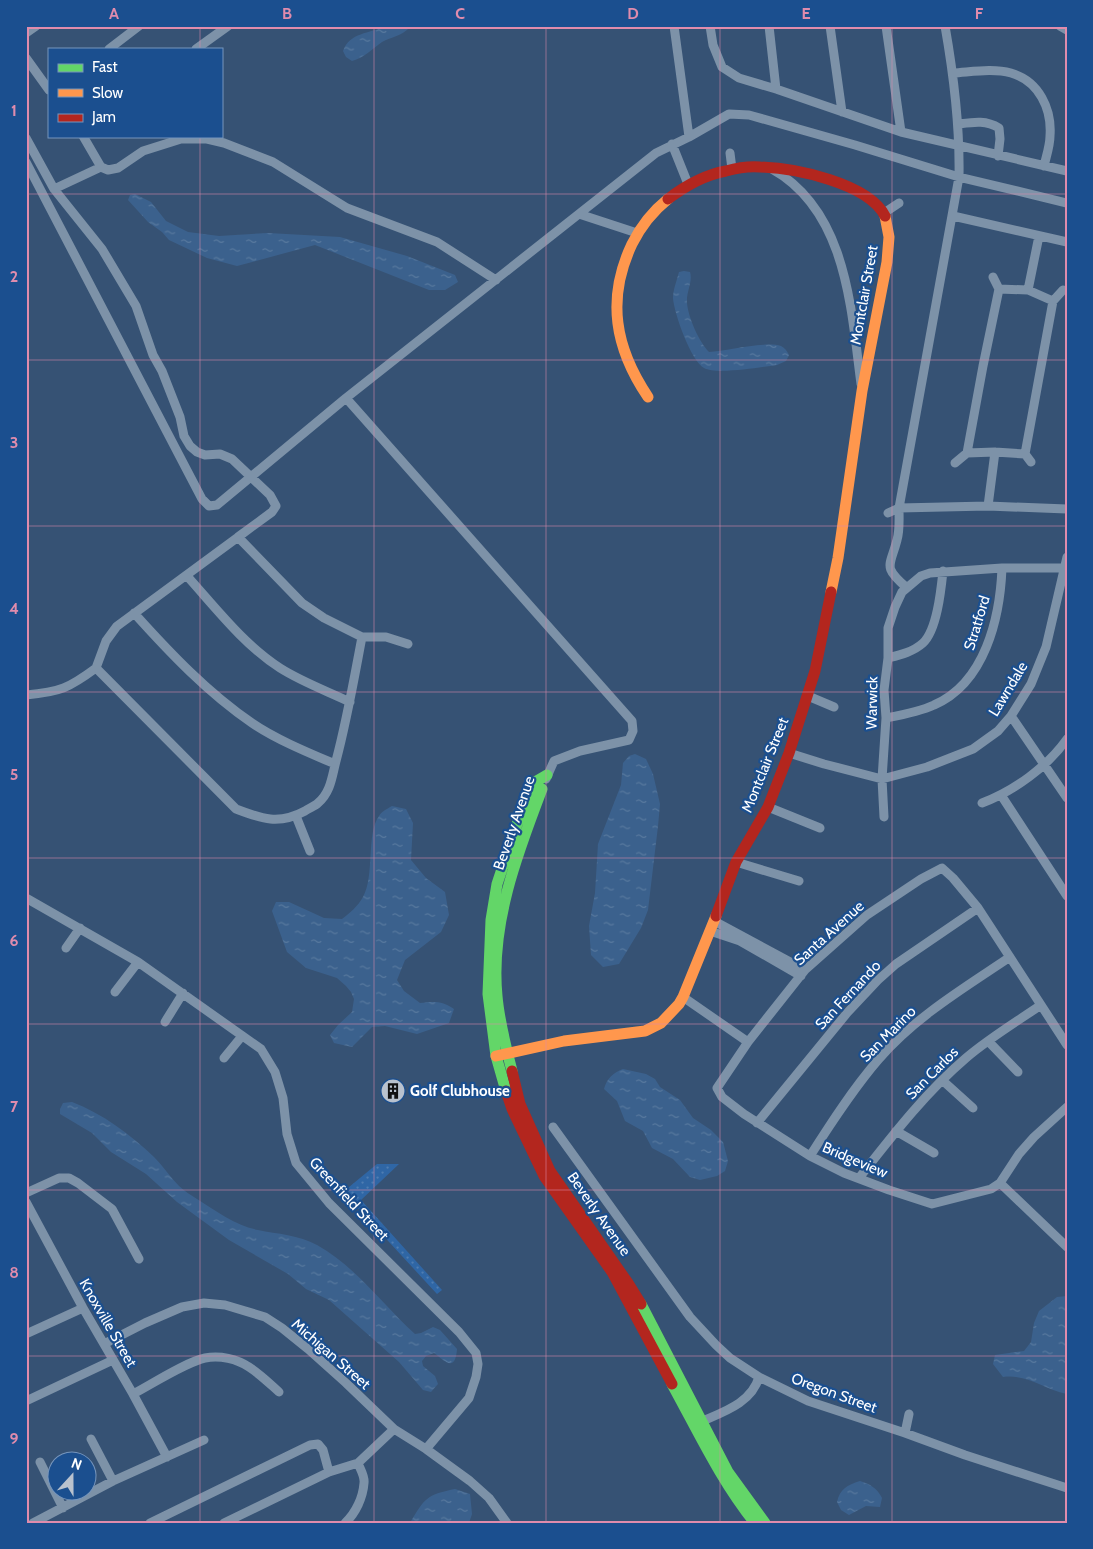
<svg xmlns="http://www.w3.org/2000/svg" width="1093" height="1549" font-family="Cabin,sans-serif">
	<defs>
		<pattern id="grass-dots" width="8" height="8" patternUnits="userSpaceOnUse" patternTransform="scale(1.25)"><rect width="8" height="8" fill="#2f66a5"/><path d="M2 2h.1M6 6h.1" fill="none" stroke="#4e7db2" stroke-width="1.8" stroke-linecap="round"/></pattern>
		<pattern id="water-ripples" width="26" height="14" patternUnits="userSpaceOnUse" patternTransform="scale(1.25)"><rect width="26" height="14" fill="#3b618d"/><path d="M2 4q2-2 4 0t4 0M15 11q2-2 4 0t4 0" fill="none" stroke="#58799e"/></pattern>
	</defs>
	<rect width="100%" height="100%" fill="#365274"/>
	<!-- grass -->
	<path fill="url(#grass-dots)" d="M377,1164H399L361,1200L442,1290L437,1294L343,1192Z"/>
	<!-- water -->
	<path fill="url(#water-ripples)" d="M386,26L410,27C402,36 391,37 382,42C372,49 364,58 352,61L346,57L343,51C350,32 369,34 386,26Z
		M135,194L151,202L166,221L188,232L219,236L268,233L340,237L407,256L455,275L458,282L445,290H429L315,245L237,266L207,258L169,240L162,232L148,222L128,200L130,195Z
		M684,271L690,272C693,282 686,292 687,303C688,317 699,342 709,352C727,351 765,341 781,346C785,348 787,351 789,355L786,361L777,365C761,367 717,375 704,368C691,361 674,313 673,298C673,290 677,280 679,272Z
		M635,754L646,759L653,774L660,804L658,826L648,910L641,928L619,964L603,967L591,955L589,926L595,893L598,844L621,785L623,763L629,756Z
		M392,806L406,809L413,823L411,860L426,878L445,892L449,915L441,932L405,960L397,980L404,991L420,1003C434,1001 443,1001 454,1009L449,1023L417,1034L385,1026L372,1027L352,1047L334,1043L330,1035L338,1025L352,1012L354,999L351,992L346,986L337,978L306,968L287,952L272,911L276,902H289L324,918L342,919C350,913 358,906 363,897C375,876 366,834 379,816C382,811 387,809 392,806Z
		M623,1069L646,1074L655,1079L660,1087L680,1100L693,1118L711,1130L723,1142L728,1161L725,1171L717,1176L700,1180L690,1177L673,1159L652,1148L643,1131L625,1121L617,1101L604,1089C607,1078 613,1073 623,1069Z
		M72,1102C103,1114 130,1134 154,1157C163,1166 170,1177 179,1186C184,1191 191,1195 197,1199C216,1211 236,1226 258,1230C277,1234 299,1235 317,1245C354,1265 384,1306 415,1334L421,1333L433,1327L440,1330L457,1349C455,1374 444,1360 434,1353L426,1356L422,1361L423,1366L435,1376L438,1384L431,1392L423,1390L399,1362L329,1300L306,1289L288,1274L229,1240L177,1202L146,1174L111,1152L92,1133L60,1114V1109L63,1103Z
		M1067,1296V1394C1043,1389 1028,1374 1003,1377L993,1364L995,1355L1024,1351L1031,1342L1034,1323L1039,1311L1057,1297Z
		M860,1481C870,1484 877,1488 882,1498L880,1507L866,1506L849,1515L841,1510L837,1502C840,1489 847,1485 860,1481Z
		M455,1489L470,1494L472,1514L469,1523H410C425,1498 426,1495 455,1489Z"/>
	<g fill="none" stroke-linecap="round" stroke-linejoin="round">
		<!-- street -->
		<path stroke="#7d92a8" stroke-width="9" d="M674,26L689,137
			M710,26L713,45L722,67L739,78L776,89L901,132L1067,171
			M769,26L776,89
			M830,26L842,112
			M886,26L901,132
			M1060,26L1067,30
			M26,33L36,26
			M109,49L139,26
			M196,49L228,26
			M26,58L49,90
			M953,73C971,72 993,68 1011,73C1039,81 1052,109 1050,136C1050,146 1046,157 1044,166
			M959,124C974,122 986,120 999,128L1000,139L998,156
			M83,136L101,167
			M26,138L54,189L102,249L136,306L153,355L162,371L180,417L184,436L190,446L197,452L205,455L220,454L232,459L270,495L276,506L272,512L238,537
			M672,144L688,184
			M730,153L732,169
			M26,162L191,478L202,499L209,506L217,505L346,398L656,153L689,137L729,114L749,115L855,145L959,177L1067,203
			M772,169C847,211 851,309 861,384
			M54,189L101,167L108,170L118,168L143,151L181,139H207L224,143L273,162L347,208L437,242L496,280
			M884,213L899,203
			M579,214L637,233
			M953,216L1067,242
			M993,277L999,289
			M999,289L1028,290L1053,301L1025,454L995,452L967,453L983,366Z
			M1028,290L1039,236
			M1053,301L1063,290
			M346,398L632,721L633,731L629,740L580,751L554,761L546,779
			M1025,454L1031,462
			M955,463L967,453
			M988,506L995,452
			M888,513L899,508L988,506L1067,509
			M187,576C215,607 244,645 280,668C302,682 327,691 350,702
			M907,588C882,566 890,567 897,540C900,530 899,519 899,508L959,177C960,126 954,77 945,26
			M134,613C170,653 208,693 252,723C275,739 309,753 335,764
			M362,637C354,679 347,720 336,761C332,776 331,792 318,803C315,806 309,808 305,811C279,825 262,819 236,809L96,668L106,641L117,626L238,537L302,603L324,618L362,637H386L408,644
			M888,658C900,655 913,652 923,643C937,630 941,590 943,571
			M26,695C60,692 69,688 96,668
			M808,696L834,707
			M1011,716L1067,798
			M886,718C902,715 919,712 934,705C985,683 1000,618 1002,568
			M789,753L824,764L882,779L927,767L973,749L998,731L1011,716L1031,684L1046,647L1067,557
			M1001,795L1067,896
			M982,803C1014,791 1047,767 1067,739
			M768,807L820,828
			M296,816L310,851
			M884,817L882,779L886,718L884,690L888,658V628L895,607L902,592L921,576L930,573L1002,568H1067
			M736,862L799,881
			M26,898L138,962L261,1049L275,1072L283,1098L287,1134L296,1163L329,1203L459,1332L476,1353L478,1364L476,1377L469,1398L426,1449
			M714,921L805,970
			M710,931L740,941L801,976
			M66,948L80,928
			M115,992L138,962
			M683,997L748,1042
			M165,1022L183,993
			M989,1042L1018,1072
			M1067,1045L978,908L953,878L942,868L921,879L867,915L805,970L748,1042L717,1088L722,1097L744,1114L810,1156L844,1173L889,1190L932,1204L991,1189L1000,1183L1019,1154L1034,1137L1067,1107
			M224,1058L242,1036
			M942,1080L973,1108
			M757,1123L847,1013L878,980L896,964L978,908
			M553,1127L690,1317L716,1345L730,1358L759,1377L808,1401L905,1433L965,1455L1067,1488
			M896,1131L934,1153
			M810,1156C831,1123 853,1089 878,1060C915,1017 964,988 1010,957
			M859,1178C892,1136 925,1093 966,1058C988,1039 1016,1022 1041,1005
			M1000,1183L1067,1247
			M26,1193L59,1178H69L78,1183L112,1209L139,1259
			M26,1202L83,1308L133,1394L167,1457
			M26,1334L83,1308
			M104,1344L145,1323L182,1307L204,1303L225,1305L265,1317L282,1328L308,1349L346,1383L394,1429L426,1449L470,1481L489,1498L507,1523
			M133,1394C152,1384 186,1362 205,1358C220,1355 237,1359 249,1367C260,1374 269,1383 279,1392
			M26,1401L113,1360
			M696,1424C719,1413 751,1405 759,1377
			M905,1433L909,1414
			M91,1439L113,1481
			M40,1462L63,1508
			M33,1523L113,1481L204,1440
			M150,1523L310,1445L318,1444L323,1450L329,1472
			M224,1523L329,1472L358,1463L394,1429
			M345,1523C356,1513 363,1497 364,1483C365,1476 360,1469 358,1463"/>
		<!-- fast -->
		<path stroke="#63d668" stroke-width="11" d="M512,1071C506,1047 499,1021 497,996C490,925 517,854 542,789
			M506,1091L496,1056L488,994L491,920L497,884L517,824L535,782L547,775
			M641,1304L728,1472L765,1523
			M672,1384C698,1431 721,1481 755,1523"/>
		<!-- slow -->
		<path stroke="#ff974d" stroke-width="11" d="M648,397C615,348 606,299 632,244C640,228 653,211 668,199
			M831,592L838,558L862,391L887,262L889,237L885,216
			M496,1056L564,1041L645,1031L661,1023L679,1004L683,997L716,916"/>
		<!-- jam -->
		<path stroke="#b3261e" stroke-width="11" d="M668,199C685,186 704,175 726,171C737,168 749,166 760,167C795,168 868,183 885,216
			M716,916L736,862L768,807L789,753L815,671L831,592
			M512,1071L520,1104L550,1171L628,1283L641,1304
			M506,1091L512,1109L544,1176L612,1272L672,1384"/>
	</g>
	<!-- grid -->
	<path fill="none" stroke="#e08cad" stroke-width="1" stroke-opacity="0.55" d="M200,26V49M374,26V1523M546,26V1523M720,26V1523M892,26V1523M200,136V1523M26,194H1067M26,360H1067M26,526H1067M26,692H1067M26,858H1067M26,1024H1067M26,1190H1067M26,1356H1067"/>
	<!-- icons -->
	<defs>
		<symbol id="building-disc" viewBox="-11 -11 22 22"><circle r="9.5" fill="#b9c2ce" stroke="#1b4f8f"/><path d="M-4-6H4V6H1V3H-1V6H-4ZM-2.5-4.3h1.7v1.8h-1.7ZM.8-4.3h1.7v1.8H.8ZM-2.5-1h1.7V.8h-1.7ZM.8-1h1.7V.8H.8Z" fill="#111"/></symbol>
	</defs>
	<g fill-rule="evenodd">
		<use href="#building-disc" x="379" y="1077" width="28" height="28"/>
	</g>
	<g text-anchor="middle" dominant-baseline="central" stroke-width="4.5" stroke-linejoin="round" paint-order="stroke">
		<!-- street labels -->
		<g font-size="15" fill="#fff" stroke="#1b4f8f">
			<text transform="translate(864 295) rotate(-80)">Montclair Street</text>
			<text transform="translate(977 623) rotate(-73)">Stratford</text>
			<text transform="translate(1008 689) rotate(-59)">Lawndale</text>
			<text transform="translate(872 703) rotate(-89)">Warwick</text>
			<text transform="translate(765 765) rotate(-68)">Montclair Street</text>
			<text transform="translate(514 823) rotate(-71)">Beverly Avenue</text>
			<text transform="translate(829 933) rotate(-42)">Santa Avenue</text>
			<text transform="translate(848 995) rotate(-47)">San Fernando</text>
			<text transform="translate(888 1034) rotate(-45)">San Marino</text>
			<text transform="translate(932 1073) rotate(-45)">San Carlos</text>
			<text transform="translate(855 1160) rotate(23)">Bridgeview</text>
			<text transform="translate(349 1199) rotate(47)">Greenfield Street</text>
			<text transform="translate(599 1214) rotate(55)">Beverly Avenue</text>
			<text transform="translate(108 1323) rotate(60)">Knoxville Street</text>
			<text transform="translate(331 1354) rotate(41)">Michigan Street</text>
			<text transform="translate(834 1393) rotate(20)">Oregon Street</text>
		</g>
		<!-- poi labels -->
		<g font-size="15" font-weight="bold" fill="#fff" stroke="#1b4f8f" text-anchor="start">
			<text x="410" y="1091">Golf Clubhouse</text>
		</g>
	</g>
	<!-- border -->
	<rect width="1093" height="1549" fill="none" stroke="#1b4f8f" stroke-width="55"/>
	<!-- legend -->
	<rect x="48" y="48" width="175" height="90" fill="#1b4f8f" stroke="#7695bc"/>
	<rect x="58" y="64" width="25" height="8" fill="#63d668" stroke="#7695bc"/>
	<text x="92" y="72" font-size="15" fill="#ffffff">Fast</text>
	<rect x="58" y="89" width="25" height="8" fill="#ff974d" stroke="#7695bc"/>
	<text x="92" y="98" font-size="15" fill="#ffffff">Slow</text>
	<rect x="58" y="114" width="25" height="8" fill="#b3261e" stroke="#7695bc"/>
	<text x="92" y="122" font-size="15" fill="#ffffff">Jam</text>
	<!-- north arrow -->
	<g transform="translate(72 1476) rotate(21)"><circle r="24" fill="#1b4f8f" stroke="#7695bc"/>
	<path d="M0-4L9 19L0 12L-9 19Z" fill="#b9c2ce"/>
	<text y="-8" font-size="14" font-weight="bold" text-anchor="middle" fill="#ffffff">N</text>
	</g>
	<rect x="28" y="28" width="1038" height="1494" fill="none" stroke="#e08cad" stroke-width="2"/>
	<g font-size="16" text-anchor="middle" font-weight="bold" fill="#e08cad">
		<text x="114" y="19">A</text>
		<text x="287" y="19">B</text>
		<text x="460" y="19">C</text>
		<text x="633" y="19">D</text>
		<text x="806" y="19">E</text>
		<text x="979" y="19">F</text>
		<text x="14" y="116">1</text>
		<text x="14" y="282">2</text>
		<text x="14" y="448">3</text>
		<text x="14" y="614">4</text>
		<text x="14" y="780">5</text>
		<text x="14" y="946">6</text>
		<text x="14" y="1112">7</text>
		<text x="14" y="1278">8</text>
		<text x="14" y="1444">9</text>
	</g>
</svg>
